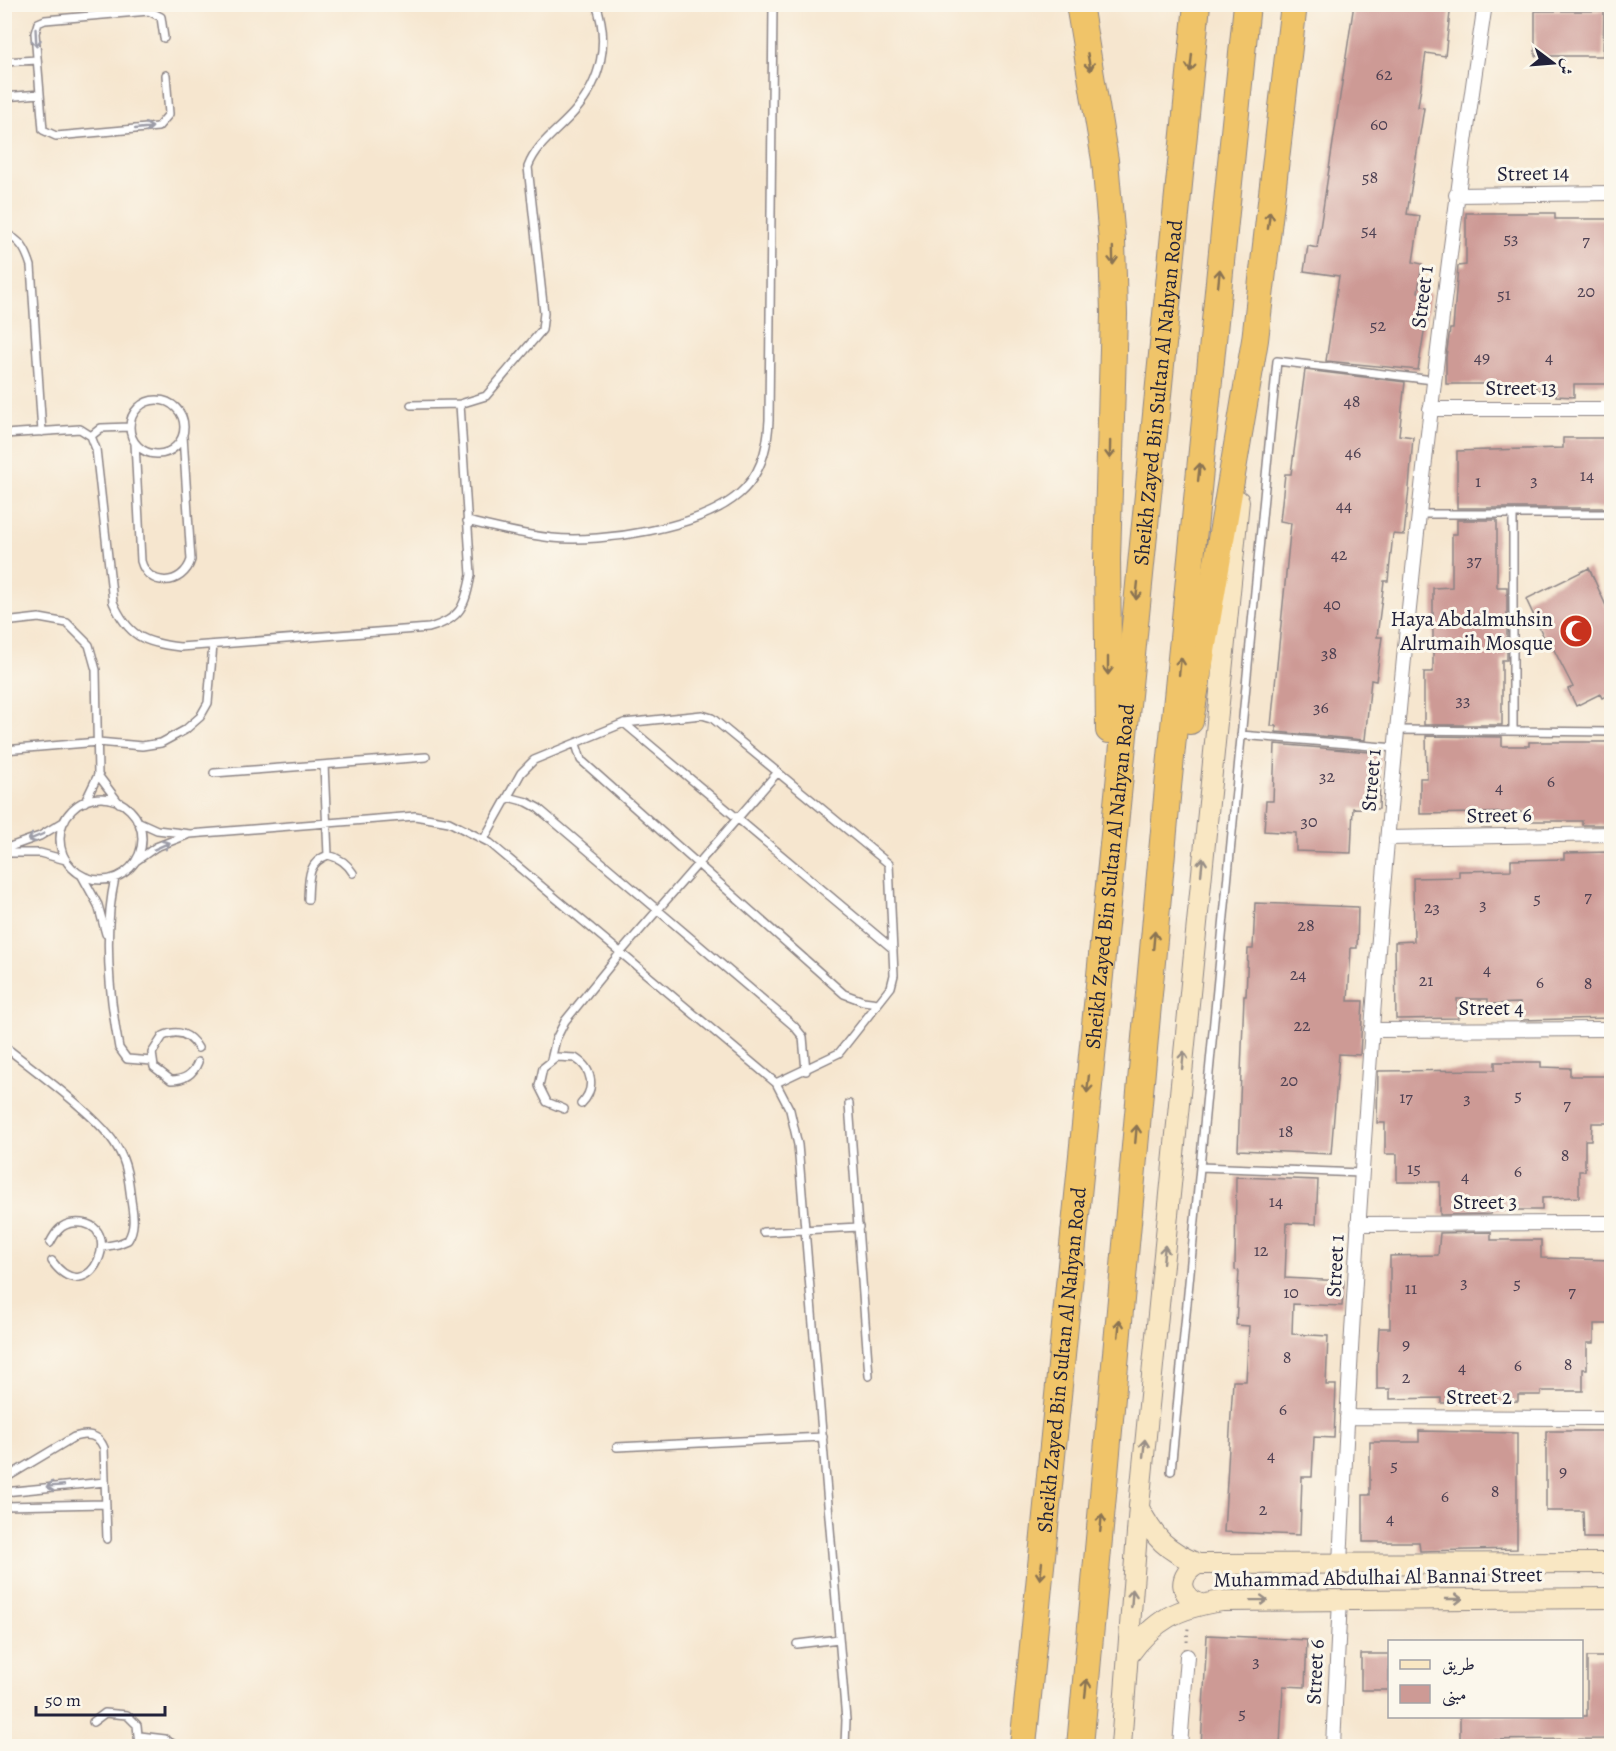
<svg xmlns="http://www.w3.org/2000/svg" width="1616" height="1751" font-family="Alegreya,Amiri,serif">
	<rect width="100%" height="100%" fill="#fbf7ec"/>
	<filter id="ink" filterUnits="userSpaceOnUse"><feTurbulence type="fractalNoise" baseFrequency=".0167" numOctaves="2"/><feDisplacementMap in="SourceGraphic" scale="12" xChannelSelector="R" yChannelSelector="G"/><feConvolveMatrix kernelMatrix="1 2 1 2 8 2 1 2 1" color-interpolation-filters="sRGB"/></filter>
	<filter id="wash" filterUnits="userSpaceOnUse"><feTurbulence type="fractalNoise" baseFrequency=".008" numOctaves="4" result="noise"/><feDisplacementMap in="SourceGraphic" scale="24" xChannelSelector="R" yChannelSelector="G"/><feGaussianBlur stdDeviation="1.35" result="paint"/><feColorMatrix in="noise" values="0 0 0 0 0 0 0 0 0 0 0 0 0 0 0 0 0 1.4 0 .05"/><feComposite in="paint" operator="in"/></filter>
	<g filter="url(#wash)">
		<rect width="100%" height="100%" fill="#f6e6cf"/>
		<g id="blocks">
			<!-- building -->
			<path fill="#cd9a95" d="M1354,4H1451L1445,56L1426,53L1418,107L1424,108L1407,214L1420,216L1413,262L1422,264L1418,292L1430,294L1418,370L1326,361L1339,276L1304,271L1308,246L1317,248Z
				M1535,11H1604L1603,56H1535Z
				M1466,213H1555V219H1611V384H1574V397L1556,396V389L1536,390V384H1446V357L1450,329H1453L1458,266L1466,265Z
				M1305,370L1405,382L1399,435L1413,437L1409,488L1404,535L1393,534L1388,581H1384L1377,637H1382L1376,681L1371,680L1365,740L1276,732V726H1271L1291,523L1280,521L1285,474H1291Z
				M1563,438H1611V508H1457V451L1563,448Z
				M1457,520H1497V587H1507V660H1502V725H1424V672H1433V588L1452,587V534H1457Z
				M1589,568L1611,617V694L1602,698L1600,694L1576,706L1568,689L1573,687L1551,644L1548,646L1526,599Z
				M1426,736L1502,737V746H1529V742H1611V825H1582V821H1529V812L1420,814V778H1427Z
				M1275,744L1381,753L1379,809L1353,808L1351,853L1296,851V833L1264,831L1266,801H1273Z
				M1611,852V1018L1520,1020V1003L1488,1004V999H1457L1458,1018L1396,1019L1395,942L1414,941L1413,878L1459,877V871L1511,870V860L1564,859V853Z
				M1255,903L1358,907L1357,948H1351L1348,1001H1363L1360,1055L1339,1054L1331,1154L1238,1150L1244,996H1246L1248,949H1253Z
				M1495,1062H1541V1067L1570,1068V1076H1611V1123H1592L1591,1140H1585V1171H1579V1197L1542,1198V1210H1491V1214L1440,1215V1182H1397V1154H1385V1123H1377L1378,1071L1495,1070Z
				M1236,1177L1318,1180L1316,1224L1287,1223L1285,1278L1344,1281L1342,1306L1293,1304L1292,1334L1328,1336L1326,1385H1336L1334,1438L1314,1437L1312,1477H1302L1300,1535L1224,1532L1233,1381H1246L1249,1326L1236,1325L1239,1271L1235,1270Z
				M1491,1232V1240H1541V1258L1611,1260V1324H1594V1343H1587V1369H1583V1391H1541V1395H1518V1401L1484,1403H1441V1398L1390,1399V1389H1377V1365L1379,1328H1390V1256L1438,1255L1440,1233Z
				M1419,1431L1517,1433V1549L1420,1551L1419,1542H1363V1495H1370V1442H1419Z
				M1546,1431H1611V1538H1584L1583,1511H1546Z
				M1207,1635L1307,1640L1305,1687L1283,1686L1280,1746H1201Z
				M1361,1654H1389V1690H1361Z
				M1587,1657H1611V1739L1460,1740V1716H1587Z"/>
		</g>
	</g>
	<g filter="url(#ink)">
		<use href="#blocks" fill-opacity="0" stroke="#8c8485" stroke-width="1.5"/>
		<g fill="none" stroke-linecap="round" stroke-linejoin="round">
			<defs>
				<path id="lane" d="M164,38L161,17L149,11L45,20L38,23L35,33L43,130L56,136L158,127L169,114L166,75
					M4,62L37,60
					M4,97L40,94
					M4,233C21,240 26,250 31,266L42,432
					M130 427a27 27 0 1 1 54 0a27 27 0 1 1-54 0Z
					M411,405L460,404L486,396L542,330L544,313L528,167C537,143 559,130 575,111C601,81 610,42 596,4
					M4,434L80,429L91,436L96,449L113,602C128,636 144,643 180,647L429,628C461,619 465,606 471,575L460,404
					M91,436L101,428L130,427
					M135,443L141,561C148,588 183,586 191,560L183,436
					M1418,514H1612
					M1513,514V731
					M467,521C496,528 523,535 552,538C603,543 700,528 739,494C761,475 768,447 769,420L773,4
					M4,622L39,618L67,623L89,645L96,670L98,775L85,802
					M624,723L893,949
					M1396,730L1612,732
					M1241,735L1395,748
					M576,744L581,760L844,994L863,1001L878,1003
					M4,750L98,742L142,746L161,743L185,730L200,717L208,703L213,645
					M324,765L328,855
					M214,773L426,757
					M98,775L119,803
					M508,797L527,802L538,808L794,1026L803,1037L806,1071
					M60 839a41 41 0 1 1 82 0a41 41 0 1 1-82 0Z
					M137,821L157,830L190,834L415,816L449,822L490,843L776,1083L790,1110L798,1145L846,1720L845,1746
					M484,839L521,773L534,760L624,723L702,715L712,718L889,864L894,975L891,987L839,1053L776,1083
					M4,849L40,836L65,821
					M4,853H40L66,860
					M136,861L156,847L187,835
					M82,876L98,905L106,934
					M115,878C103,932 109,994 119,1048L127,1059L152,1061
					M308,899C309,878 307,863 328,855C340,858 347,863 353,873
					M4,1046C33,1069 101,1118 117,1147C127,1163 129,1181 131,1200C133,1214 136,1227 128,1240L118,1244L102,1247
					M198,1048C190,1034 178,1029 163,1036L152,1053L154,1067L171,1080C184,1080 193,1075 198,1062
					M551,1060L556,1039L565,1021L621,952L778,772
					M849,1104L869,1376
					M564,1109L547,1102L539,1086L543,1068L557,1057L575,1058C593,1069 596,1089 581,1104
					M1200,1167L1361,1173
					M763,1232L859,1227
					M50,1243C55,1233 61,1224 73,1223C130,1218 90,1315 52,1261
					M617,1447L823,1437
					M1171,1471L1277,361L1433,380
					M4,1479L74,1437C87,1433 99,1434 104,1448L107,1539
					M4,1492L105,1482
					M4,1506L105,1504
					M797,1644L839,1639
					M93,1722L105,1713L127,1715L137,1725L139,1746
					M140,1736L165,1739L176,1746"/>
				<path id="street" d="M1456,195L1612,193
					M1430,409H1612
					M1387,838L1612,834
					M1371,1030L1612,1029
					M1358,1224L1612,1223
					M1347,1417L1612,1418
					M1340,1564C1364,1042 1407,521 1485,4
					M1180,1746L1187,1656
					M1333,1746L1340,1599"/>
				<path id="secondary" d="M1139,1508C1155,1539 1166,1550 1198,1564L1612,1563
					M1198,1564C1177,1576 1179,1595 1200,1604
					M1128,1656C1155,1619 1177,1608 1222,1601L1612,1598
					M1121,1746L1139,1506L1239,501"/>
				<g id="highway">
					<path d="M1079,4L1105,160L1112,241L1114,314L1107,559L1109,730"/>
					<path d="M1190,721L1255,340L1294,4"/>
					<path id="s1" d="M1023,1746L1197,4"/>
					<path d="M1080,1746L1168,787L1247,4"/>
				</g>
			</defs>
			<!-- lane casing -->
			<use href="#lane" stroke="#8c8485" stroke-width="10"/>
			<!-- street casing -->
			<use href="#street" stroke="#8c8485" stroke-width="16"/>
			<!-- secondary casing -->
			<use href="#secondary" stroke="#8c8485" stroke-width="22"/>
			<!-- highway casing -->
			<use href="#highway" stroke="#8c8485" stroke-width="28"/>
			<!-- path -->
			<path stroke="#8c8485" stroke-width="3" stroke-dasharray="1.5 4.5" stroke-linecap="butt" d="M1187,1642L1188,1628"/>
			<!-- lane -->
			<use href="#lane" stroke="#fff" stroke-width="7"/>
			<!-- street -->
			<use href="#street" stroke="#fff" stroke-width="14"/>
			<!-- secondary -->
			<use href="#secondary" stroke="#f9e7c3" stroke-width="20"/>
			<!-- highway -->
			<use href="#highway" stroke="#f0c469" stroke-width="26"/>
		</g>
		<!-- one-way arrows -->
		<defs><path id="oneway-shaft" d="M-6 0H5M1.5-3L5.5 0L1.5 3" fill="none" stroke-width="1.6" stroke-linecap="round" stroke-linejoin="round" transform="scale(1.5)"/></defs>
		<g stroke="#9c9ca7">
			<use href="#oneway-shaft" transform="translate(36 38) rotate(87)"/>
			<use href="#oneway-shaft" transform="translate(144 128) rotate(-6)"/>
			<use href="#oneway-shaft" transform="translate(36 837) rotate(157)"/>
			<use href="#oneway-shaft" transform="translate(162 846) rotate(-24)"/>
			<use href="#oneway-shaft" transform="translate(55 1486) rotate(175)"/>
		</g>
		<g stroke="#897352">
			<use href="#oneway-shaft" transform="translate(1089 62) rotate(80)"/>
			<use href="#oneway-shaft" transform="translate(1191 63) rotate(96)"/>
			<use href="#oneway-shaft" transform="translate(1269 220) rotate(-83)"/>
			<use href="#oneway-shaft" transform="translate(1113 256) rotate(89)"/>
			<use href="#oneway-shaft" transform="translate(1219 278) rotate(-84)"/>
			<use href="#oneway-shaft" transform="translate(1110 450) rotate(91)"/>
			<use href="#oneway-shaft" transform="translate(1199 472) rotate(-84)"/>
			<use href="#oneway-shaft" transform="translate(1137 591) rotate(96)"/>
			<use href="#oneway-shaft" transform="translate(1108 666) rotate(90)"/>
			<use href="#oneway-shaft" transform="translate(1180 666) rotate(-84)"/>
			<use href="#oneway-shaft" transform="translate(1154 940) rotate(-85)"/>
			<use href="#oneway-shaft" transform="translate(1088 1084) rotate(96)"/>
			<use href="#oneway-shaft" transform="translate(1136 1134) rotate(-85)"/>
			<use href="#oneway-shaft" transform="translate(1119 1328) rotate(-85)"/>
			<use href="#oneway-shaft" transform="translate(1101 1523) rotate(-85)"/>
			<use href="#oneway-shaft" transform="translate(1041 1571) rotate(96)"/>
			<use href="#oneway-shaft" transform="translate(1086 1688) rotate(-84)"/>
		</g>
		<g stroke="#988e86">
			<use href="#oneway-shaft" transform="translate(1202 866) rotate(-84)"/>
			<use href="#oneway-shaft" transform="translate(1183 1060) rotate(-84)"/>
			<use href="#oneway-shaft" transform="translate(1164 1254) rotate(-84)"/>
			<use href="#oneway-shaft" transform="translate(1144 1448) rotate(-84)"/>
			<use href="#oneway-shaft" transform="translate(1132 1598) rotate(-86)"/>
			<use href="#oneway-shaft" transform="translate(1454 1599)"/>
			<use href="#oneway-shaft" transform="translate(1259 1600) rotate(-1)"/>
		</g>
	</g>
	<!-- icons -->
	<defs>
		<symbol id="mosque-disc" viewBox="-11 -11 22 22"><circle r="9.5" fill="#c8321e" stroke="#fbf7ec"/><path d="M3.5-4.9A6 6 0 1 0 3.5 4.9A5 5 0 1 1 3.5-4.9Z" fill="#fff"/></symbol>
	</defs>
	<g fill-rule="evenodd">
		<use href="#mosque-disc" x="1557" y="612" width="38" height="38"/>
	</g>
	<g text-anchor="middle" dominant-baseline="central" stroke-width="6" stroke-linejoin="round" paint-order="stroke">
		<!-- number labels -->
		<g font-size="18" fill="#4d4052">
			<text x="1384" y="74">62</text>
			<text x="1379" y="124">60</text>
			<text x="1370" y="177">58</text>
			<text x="1369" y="230">54</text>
			<text x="1511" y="238">53</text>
			<text x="1586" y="240">7</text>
			<text x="1586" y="291">20</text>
			<text x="1504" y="294">51</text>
			<text x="1378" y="325">52</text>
			<text x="1482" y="357">49</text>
			<text x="1549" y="357">4</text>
			<text x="1352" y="401">48</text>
			<text x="1353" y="452">46</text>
			<text x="1587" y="475">14</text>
			<text x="1534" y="480">3</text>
			<text x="1478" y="481">1</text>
			<text x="1344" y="505">44</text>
			<text x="1339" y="554">42</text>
			<text x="1474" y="560">37</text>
			<text x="1332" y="604">40</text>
			<text x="1329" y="653">38</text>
			<text x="1463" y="700">33</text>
			<text x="1321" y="707">36</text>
			<text x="1327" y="776">32</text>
			<text x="1551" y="781">6</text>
			<text x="1499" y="787">4</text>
			<text x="1309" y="821">30</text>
			<text x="1588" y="896">7</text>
			<text x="1537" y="898">5</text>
			<text x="1483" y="904">3</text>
			<text x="1432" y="907">23</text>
			<text x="1306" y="925">28</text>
			<text x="1487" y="969">4</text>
			<text x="1298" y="974">24</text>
			<text x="1426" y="980">21</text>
			<text x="1540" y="982">6</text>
			<text x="1588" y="983">8</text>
			<text x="1302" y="1025">22</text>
			<text x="1289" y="1080">20</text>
			<text x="1518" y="1095">5</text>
			<text x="1406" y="1097">17</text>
			<text x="1467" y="1098">3</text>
			<text x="1567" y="1104">7</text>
			<text x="1286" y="1131">18</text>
			<text x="1565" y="1155">8</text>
			<text x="1414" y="1168">15</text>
			<text x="1518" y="1171">6</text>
			<text x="1465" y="1176">4</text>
			<text x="1276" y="1201">14</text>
			<text x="1261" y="1250">12</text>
			<text x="1464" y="1282">3</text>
			<text x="1517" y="1283">5</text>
			<text x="1411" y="1288">11</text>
			<text x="1572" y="1291">7</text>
			<text x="1291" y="1292">10</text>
			<text x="1406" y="1344">9</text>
			<text x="1287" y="1357">8</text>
			<text x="1568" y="1364">8</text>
			<text x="1518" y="1365">6</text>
			<text x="1462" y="1367">4</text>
			<text x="1406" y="1377">2</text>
			<text x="1283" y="1409">6</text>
			<text x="1271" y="1455">4</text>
			<text x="1394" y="1465">5</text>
			<text x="1563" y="1471">9</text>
			<text x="1495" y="1491">8</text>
			<text x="1445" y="1496">6</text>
			<text x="1263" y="1509">2</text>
			<text x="1390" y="1518">4</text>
			<text x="1256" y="1661">3</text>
			<text x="1242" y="1713">5</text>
		</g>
		<!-- street labels -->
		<g font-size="21" fill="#22223b" stroke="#fbf7ec">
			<text transform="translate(1533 173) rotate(-1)">Street 14</text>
			<text transform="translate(1422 297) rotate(-83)">Street 1</text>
			<text x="1521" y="388">Street 13</text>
			<text stroke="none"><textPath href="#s1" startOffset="1360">Sheikh Zayed Bin Sultan Al Nahyan Road</textPath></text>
			<text transform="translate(1371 780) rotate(-85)">Street 1</text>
			<text transform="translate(1499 815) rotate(-1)">Street 6</text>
			<text stroke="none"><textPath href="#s1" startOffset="874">Sheikh Zayed Bin Sultan Al Nahyan Road</textPath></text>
			<text x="1491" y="1008">Street 4</text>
			<text x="1485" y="1202">Street 3</text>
			<text transform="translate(1335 1266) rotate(-87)">Street 1</text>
			<text stroke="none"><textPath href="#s1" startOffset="388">Sheikh Zayed Bin Sultan Al Nahyan Road</textPath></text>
			<text x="1479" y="1397">Street 2</text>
			<text transform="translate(1378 1577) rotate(-1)">Muhammad Abdulhai Al Bannai Street</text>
			<text transform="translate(1315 1672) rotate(-87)">Street 6</text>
		</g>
		<!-- poi labels -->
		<g font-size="21" fill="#22223b" stroke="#fbf7ec" text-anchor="end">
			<text x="1553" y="619">Haya Abdalmuhsin<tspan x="1553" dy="24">Alrumaih Mosque</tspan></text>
		</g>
	</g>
	<!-- margin -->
	<rect width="1616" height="1751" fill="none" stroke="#fbf7ec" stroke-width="24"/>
	<!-- legend -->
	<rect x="1388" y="1640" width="195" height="78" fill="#fbf7ec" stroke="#a4a2a5" stroke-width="1.5"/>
	<rect x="1400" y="1660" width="30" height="9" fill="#f9e7c3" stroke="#a4a2a5" stroke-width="1.5"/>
	<text x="1442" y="1670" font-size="18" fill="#22223b">طريق</text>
	<rect x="1400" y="1685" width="30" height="18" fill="#cd9a95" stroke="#a4a2a5" stroke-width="1.5"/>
	<text x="1442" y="1700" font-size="18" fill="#22223b">مبنى</text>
	<!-- north arrow -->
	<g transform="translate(1553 63) rotate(106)" stroke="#fbf7ec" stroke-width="4.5" paint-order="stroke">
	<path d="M0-4.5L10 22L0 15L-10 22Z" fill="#22223b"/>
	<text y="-9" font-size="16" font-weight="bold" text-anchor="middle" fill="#22223b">ش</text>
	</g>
	<!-- scale -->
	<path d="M36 1706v9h129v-9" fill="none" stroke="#22223b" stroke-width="3"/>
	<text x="45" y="1706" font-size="18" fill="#22223b" stroke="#fbf7ec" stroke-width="4.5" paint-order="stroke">50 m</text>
</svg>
